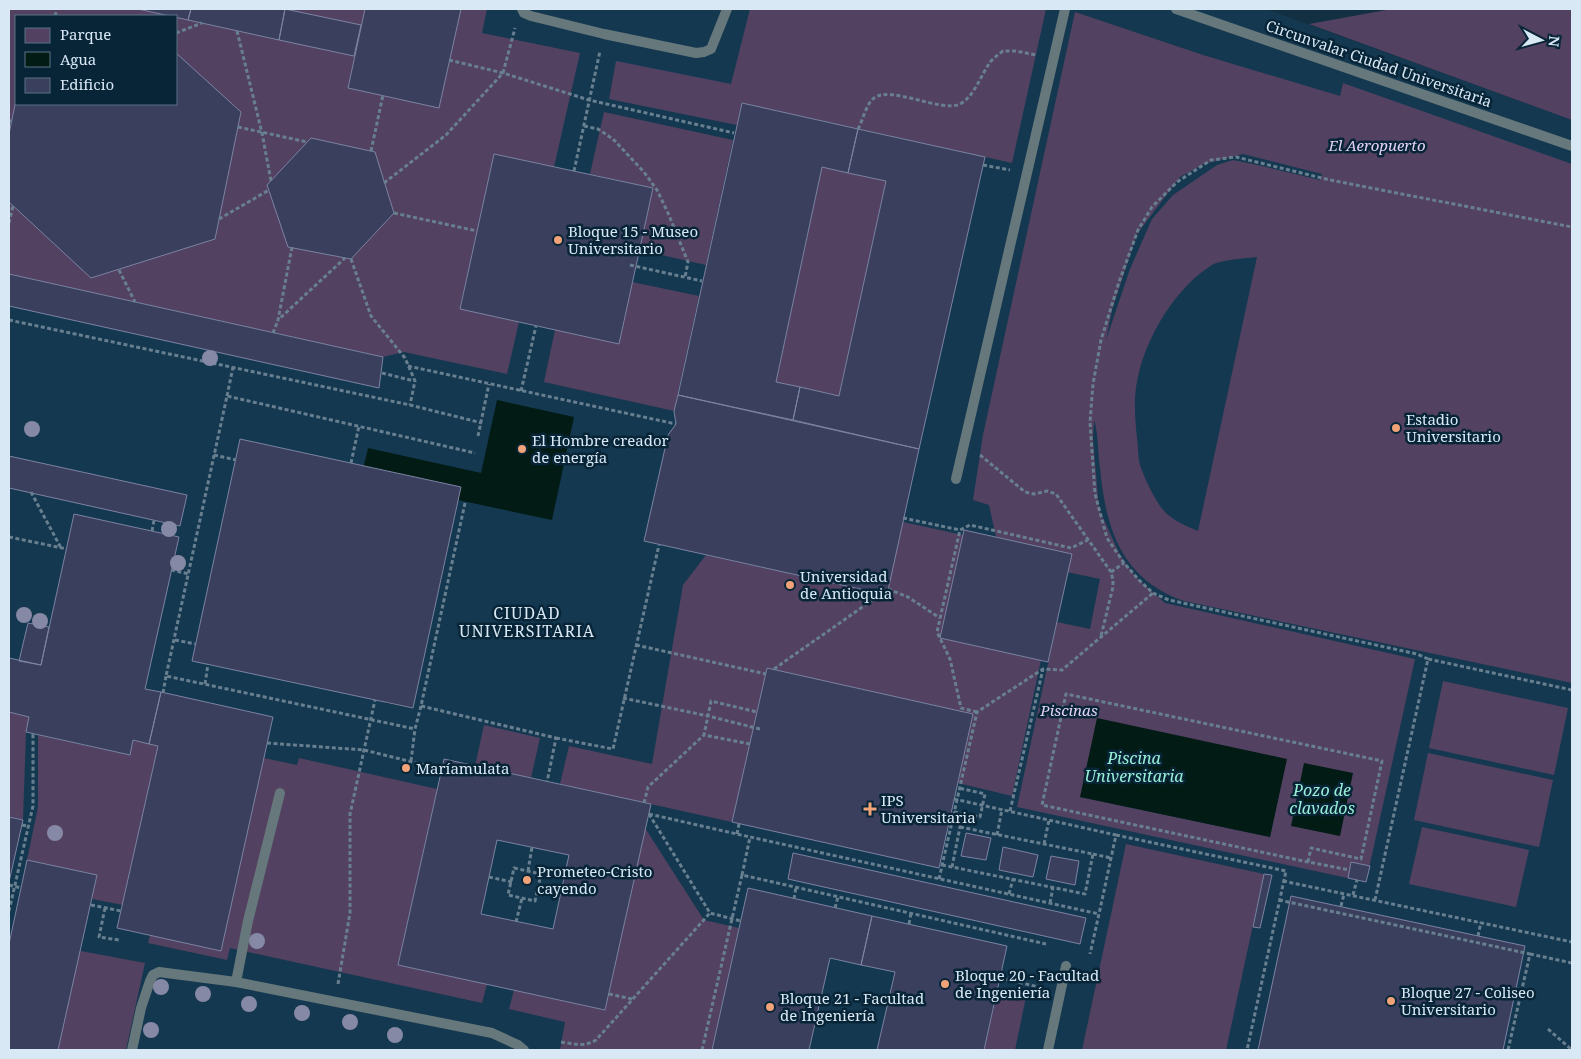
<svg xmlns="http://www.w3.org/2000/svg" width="1581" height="1059" font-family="'Noto Serif',serif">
	<rect width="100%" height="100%" fill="#132f42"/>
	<!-- built -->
	<path fill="#143850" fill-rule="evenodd" d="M9,9H1266L1572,120V1050H9ZM16,16H176V104H16Z"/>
	<!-- green -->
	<path fill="#534161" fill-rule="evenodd" d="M9,9H487L482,33L580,53L554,167L494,154L460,308L519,322L507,374L404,352L383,357L9,274ZM16,16H176V104H16Z
		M750,9H1046L1012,163L742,103L737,125L609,99L616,61L731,84Z
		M1392,9H1572V120L1309,24Z
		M1075,12L1203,55L1340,96L1343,83L1572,164V683L1184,601C1121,579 1106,529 1100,468C1098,455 1098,430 1094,420L1093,439L1099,509L1120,555L1136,577L1165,603L1415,659L1366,882L1017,807L1057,622L1090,629L1100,579L1067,572L1071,554L996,537L989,505L973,500L983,435ZM1243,154L1322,174L1320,180L1262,166L1233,160L1217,165L1173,195L1152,219L1130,269L1106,340L1112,310L1137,234L1180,177L1204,164ZM1257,257L1198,531C1186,526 1174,521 1165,512C1156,503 1142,474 1139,461C1138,454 1138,446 1137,438C1135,418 1133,398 1138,377C1146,337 1176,287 1212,265C1220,260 1247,258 1257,257ZM1286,759L1270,837L1080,797Z
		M604,112L733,140L706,265L639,250L653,188L590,174Z
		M822,167L886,181L839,396L776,382Z
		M632,282L699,296L674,411L544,382L555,330Z
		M903,522L963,535L940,638L1041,660L1012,796L958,783L973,714L767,668L732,822L560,784L569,746L652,764L683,585L706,555L886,595Z
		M1443,681L1568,708L1554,775L1429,748Z
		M9,712L29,717L26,732L23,820L9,817Z
		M484,725L540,738L531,778L475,766Z
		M38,735L129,755L133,740L158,746L123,905L92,899L97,875L27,860L38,807Z
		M1428,753L1553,780L1539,847L1414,820Z
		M264,758L297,765L299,758L437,789L398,965L487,984L482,1003L230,948L227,960L148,943L150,935Z
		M1422,827L1529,850L1516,907L1409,884Z
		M645,828L704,920L739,928L712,1050H560L565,1022L509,1009L514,990L605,1010Z
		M1126,844L1264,874L1226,1050H1082Z
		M9,949L81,951L145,963L126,1050H9Z
		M998,990L1026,997L1015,1050H984Z"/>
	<!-- water -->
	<path fill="#021b15" d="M497,400L574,417L552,520L458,500L413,708L385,703L431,494L361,478L368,448L481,473Z
		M1097,718L1287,759L1270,837L1080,797Z
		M1304,763L1353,773L1340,836L1291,826Z"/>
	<!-- building -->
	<path fill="#393f5c" stroke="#7c83a3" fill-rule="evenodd" d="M138,9H191L188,20Z
		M191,9H285L279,40L188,20Z
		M285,9L361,25L354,56L279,40Z
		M365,9H461L439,108L348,88Z
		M176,53L241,112L215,239L91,278L9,202V134L16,100V104H176Z
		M742,103L858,129L848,173L822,167L776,382L800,387L793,420L678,395Z
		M858,129L985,157L919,449L793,420L800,387L839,396L886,181L848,173Z
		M311,138L375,152L394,213L351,259L288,247L267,185Z
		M494,154L653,188L619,344L460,309Z
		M9,274L383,357L379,388L9,306Z
		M678,395L919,449L887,595L644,541L668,435L676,424L674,411Z
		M240,439L461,487L413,708L192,661Z
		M9,456L187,495L180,526L9,488Z
		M74,514L179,537L145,689L161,692L149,744L133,740L130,755L26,732L29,717L9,712V658L41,665Z
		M964,530L1072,554L1048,662L940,638Z
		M28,623L49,627L41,665L19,661Z
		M767,668L973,714L939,868L732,822Z
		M161,692L273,717L221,951L117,928L158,746L149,744Z
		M444,759L651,804L605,1010L398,965ZM497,840L569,855L553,929L481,914Z
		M9,817L23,820L9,882Z
		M966,833L991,838L986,860L961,856Z
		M1003,847L1038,855L1033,877L999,870Z
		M793,853L1086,918L1080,944L788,879Z
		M1051,856L1079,861L1075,885L1046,879Z
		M27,860L97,875L58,1050H9V944Z
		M1351,862L1370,866L1366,882L1348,878Z
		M1264,874L1272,875L1260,928L1253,927Z
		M748,888L872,916L861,965L830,958L809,1050H712Z
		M1291,896L1525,946L1503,1050H1258Z
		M872,916L1007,946L984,1050H877L895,972L861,965Z"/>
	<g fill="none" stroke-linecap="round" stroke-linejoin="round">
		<!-- path -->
		<path stroke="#687f8f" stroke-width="3" stroke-dasharray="4 2.5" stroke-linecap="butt" d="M55,16L57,9
			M237,31L262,133L271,181
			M176,33L202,23
			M449,60L503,73L589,100L734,133
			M9,121H12
			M584,126L598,129L613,139L644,172L657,190L668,213L688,262L685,277
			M238,127L307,142
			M858,129C863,120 866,104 874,98C890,85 942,113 960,104C975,96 981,74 991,61C995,57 999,54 1003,51H1015L1037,55
			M371,151L383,95
			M983,165L1010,170
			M574,171L600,51
			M384,183L446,135L503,73L515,28
			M394,213L477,231
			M219,219L269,190
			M9,223L13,206
			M292,247L278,320L345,258
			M351,259L371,316L405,358L415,381L410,405
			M630,265L702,281
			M119,270L135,302
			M9,320L410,405L482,423
			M273,333L278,320
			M408,366L676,424
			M382,373L414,381
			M521,391L536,326
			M227,396L233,367
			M478,436L489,384
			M214,455L236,460
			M980,455L1025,492L1034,494L1047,491L1056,494L1111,572L1113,580V587L1101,636
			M351,463L359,426
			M31,492L61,548
			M465,503L421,706L556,738L547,782
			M903,518L960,530
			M152,531L154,520
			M9,537L67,549
			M171,570L189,574
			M1111,572L1124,563
			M888,589L908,597L940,618
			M175,640L195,644
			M636,645L766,674
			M1428,659L1417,654L1169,600L1153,593L1139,580L1124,563L1107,538L1095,494L1090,422L1093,384L1101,340L1119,282L1138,230L1152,207L1177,182L1211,160L1236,157L1330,180L1572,227
			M774,669L881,594
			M205,684L208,664
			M163,693L166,676
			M623,698L708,716L760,729
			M421,706L415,729L166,676L227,396L475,453
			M977,712L961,708L950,659L937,632L960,530L970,525L1071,548L1088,540
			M556,738L613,749L659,545
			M267,743L364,750L441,769
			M750,744L704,735L711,701L757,712
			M411,761L415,729
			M954,799L1116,835L1099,914
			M644,803L648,787L704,735
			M1010,811L1043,669
			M954,812L980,817L985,794L959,788
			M649,814L710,913L741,921
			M649,814L750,837
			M22,825L28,826
			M960,827L1093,854L1085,894L952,867Z
			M960,827L963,813
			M737,834L739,824
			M997,835L1002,809
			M1116,835L1286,871L1247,1050
			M1044,844L1049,820
			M1093,854L1111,858
			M1308,862L1311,848L1361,859L1382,761L1066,694L1042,805L1308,862L1350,870
			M942,865L952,867
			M514,868L541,874L535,901L508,895Z
			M528,871L532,847
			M742,875L750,837L1099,914L1090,954
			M489,877L512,882
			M939,879L977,712L1043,669L1062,670L1153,593
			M1283,881L1572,942
			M9,885L21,888
			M538,888L561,892
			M1009,894L1013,879
			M1353,895L1357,880
			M794,899L796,887
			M1279,900L1530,954L1508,1050
			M1375,900L1428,659L1572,690
			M1050,903L1053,887
			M91,905L121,911
			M1341,906L1344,894
			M105,908L99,937L119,940
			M835,908L838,897
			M9,911L33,806V734
			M516,922L522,898
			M909,924L911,913
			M1478,936L1481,922
			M1530,954L1572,963
			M1000,978L1043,988
			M338,984L350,913V814L375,700
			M609,994L632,999
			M1548,1029L1572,1050
			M561,1042C574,1044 585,1047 596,1040L710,913
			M702,1050L742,875L1046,944"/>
		<!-- lane -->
		<path stroke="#66787b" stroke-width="10" d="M522,9L524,13L531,16L604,34L696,53L704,52L711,49L727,9
			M1176,9L1572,146
			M956,479L1065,9
			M236,982L248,921L280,793
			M132,1050L141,1008L150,981L153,975L159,972L236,982L492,1033L518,1045L524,1050
			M1048,1050L1066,966"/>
	</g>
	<!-- trees -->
	<g fill="#8689a6">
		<circle cx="210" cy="358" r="8"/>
		<circle cx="32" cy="429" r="8"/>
		<circle cx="169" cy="529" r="8"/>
		<circle cx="178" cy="563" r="8"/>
		<circle cx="24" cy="615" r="8"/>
		<circle cx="40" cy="621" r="8"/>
		<circle cx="55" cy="833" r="8"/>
		<circle cx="257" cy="941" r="8"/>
		<circle cx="161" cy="987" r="8"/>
		<circle cx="203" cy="994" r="8"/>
		<circle cx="249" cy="1004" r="8"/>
		<circle cx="302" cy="1013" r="8"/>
		<circle cx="350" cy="1022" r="8"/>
		<circle cx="151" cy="1030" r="8"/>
		<circle cx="395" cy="1035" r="8"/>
	</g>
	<!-- markers -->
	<g fill="#f0a278" stroke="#082538" stroke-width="2">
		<circle cx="558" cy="240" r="5"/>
		<circle cx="1396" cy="428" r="5"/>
		<circle cx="522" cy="449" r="5"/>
		<circle cx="790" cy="585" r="5"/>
		<circle cx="406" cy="768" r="5"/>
		<path d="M867.5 801.5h5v5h5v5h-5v5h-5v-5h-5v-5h5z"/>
		<circle cx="527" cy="880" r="5"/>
		<circle cx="945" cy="984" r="5"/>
		<circle cx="1391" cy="1001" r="5"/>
		<circle cx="770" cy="1007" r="5"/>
	</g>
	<g text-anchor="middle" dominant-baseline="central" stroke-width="5" stroke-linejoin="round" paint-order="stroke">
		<!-- street labels -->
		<g font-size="15" fill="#d8e8f5" stroke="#082538">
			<text transform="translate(1379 63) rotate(19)">Circunvalar Ciudad Universitaria</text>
		</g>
		<!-- park labels -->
		<g font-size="15" font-style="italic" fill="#e5d2f7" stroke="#082538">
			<text x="1377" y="145">El Aeropuerto</text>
			<text x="1069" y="710">Piscinas</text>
		</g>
		<!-- poi labels -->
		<g font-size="15" fill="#d8e8f5" stroke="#082538" text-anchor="start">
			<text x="568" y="231">Bloque 15 - Museo<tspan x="568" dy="17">Universitario</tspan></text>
			<text x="1406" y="419">Estadio<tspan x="1406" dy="17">Universitario</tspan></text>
			<text x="532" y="440">El Hombre creador<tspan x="532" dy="17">de energía</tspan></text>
			<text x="800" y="576">Universidad<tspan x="800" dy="17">de Antioquia</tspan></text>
			<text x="416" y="768">Maríamulata</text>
			<text x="881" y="800">IPS<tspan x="881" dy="17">Universitaria</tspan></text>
			<text x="537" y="871">Prometeo-Cristo<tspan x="537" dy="17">cayendo</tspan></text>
			<text x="955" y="975">Bloque 20 - Facultad<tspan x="955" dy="17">de Ingeniería</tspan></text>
			<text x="1401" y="992">Bloque 27 - Coliseo<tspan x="1401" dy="17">Universitario</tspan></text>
			<text x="780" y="998">Bloque 21 - Facultad<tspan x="780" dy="17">de Ingeniería</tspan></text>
		</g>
		<!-- neighbourhood labels -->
		<g font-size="16" letter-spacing="1" fill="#d8e8f5" stroke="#082538">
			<text x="527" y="613">CIUDAD<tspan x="527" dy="18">UNIVERSITARIA</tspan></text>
		</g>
		<!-- water labels -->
		<g font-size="16" font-style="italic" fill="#99eed6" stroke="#082538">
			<text x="1134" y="758">Piscina<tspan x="1134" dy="18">Universitaria</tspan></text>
			<text x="1322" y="790">Pozo de<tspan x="1322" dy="18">clavados</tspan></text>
		</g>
	</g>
	<!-- border -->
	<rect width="1581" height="1059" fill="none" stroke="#d8e8f5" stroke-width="20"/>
	<!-- legend -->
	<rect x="15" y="15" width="162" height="90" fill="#082538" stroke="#5b7384"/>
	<rect x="25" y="28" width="25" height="15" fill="#534161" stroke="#5b7384"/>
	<text x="60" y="40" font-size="15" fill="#d8e8f5">Parque</text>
	<rect x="25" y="52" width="25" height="15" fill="#021b15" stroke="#5b7384"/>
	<text x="60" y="65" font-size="15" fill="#d8e8f5">Agua</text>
	<rect x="25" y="78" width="25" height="15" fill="#393f5c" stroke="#5b7384"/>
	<text x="60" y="90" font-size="15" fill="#d8e8f5">Edificio</text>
	<!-- north arrow -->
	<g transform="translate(1541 40) rotate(96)" stroke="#082538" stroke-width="4" paint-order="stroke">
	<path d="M0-4L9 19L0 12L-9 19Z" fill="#d8e8f5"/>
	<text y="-8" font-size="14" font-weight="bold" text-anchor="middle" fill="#d8e8f5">N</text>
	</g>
</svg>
